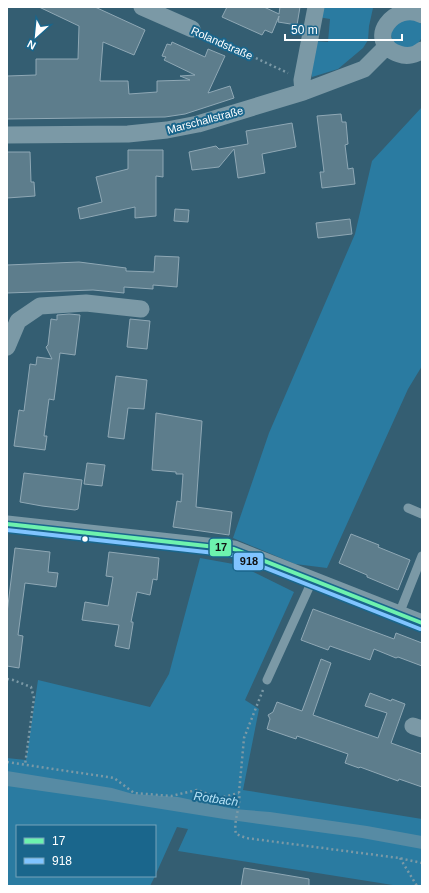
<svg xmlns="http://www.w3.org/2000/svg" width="429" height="893" font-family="Arial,sans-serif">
	<rect width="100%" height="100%" fill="#345e72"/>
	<!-- green -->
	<path fill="#2a7ba1" d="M321,7H373V8L369,26L368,40L363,48L338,69L312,77L310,65L314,41L328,42L330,19L318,17Z
		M397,17L419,21C427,32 422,41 412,49L394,46L389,28Z
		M422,107V366L408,389L327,568L295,564L233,538L269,433L355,234L372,161Z
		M200,558L239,565L294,592L245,700L259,709L243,790L422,819V886H399L178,851L188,829L177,827L155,876V826H17V876H155L150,886H7V758L26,760L38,680L150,707L169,674Z"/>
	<!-- water -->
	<path fill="#578ba4" d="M7,771L112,788L133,794L178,797L234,809L270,812L367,826L422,836V849L362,838L224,819L105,800L7,786Z"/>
	<!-- building -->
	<path fill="#5d7d8c" stroke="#8fa8b5" d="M39,7H95L145,30L134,55L103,42L100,81H128L129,94L157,92V81L190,80L180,76L195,75L164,60L166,57L162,56L167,44L171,45L172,42L205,57L208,49L225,56L208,93L230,86L234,98L185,114L165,117L7,119V76L36,75V59H78L79,26Z
		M227,7H264L279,14L280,7H300L297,25L278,22L279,16L272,33L265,30L262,35L222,17Z
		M341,114L342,122H346L348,144L345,145L348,169L353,168L355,184L322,188L320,172H324L317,116Z
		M292,123L296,147L262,154L265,173L238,178L234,149L219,167L192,170L189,152L216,146L219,149L248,144L246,131Z
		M128,150H163V177L156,176V216L135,218V207L80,219L78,208L102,202L96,177L128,169Z
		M7,152H30L31,182H34L35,196L7,198Z
		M175,209L189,210L188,222L174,221Z
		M350,219L352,234L318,238L316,223Z
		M155,256L179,257L177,287L153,285V289L124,287V293L93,290L7,293V265L79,262L126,268V271L154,272Z
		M69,314L80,315L75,355L60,353L54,400L49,399L44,436H47L45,450L14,446L19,410L24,411L30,364L36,365L37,357L52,359L46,347L48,345L51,319L57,320V315Z
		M130,319L150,321L147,349L127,347Z
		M116,376L147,380L144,409L128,408L124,439L108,437Z
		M156,413L202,421L196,507L232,512L229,535L173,527L177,501L181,502L183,474H176V472L152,470Z
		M87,463L105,465L102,486L84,484Z
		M24,473L82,480L78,509L75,510L42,506L20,502Z
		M351,534L379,545L378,547L410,560L398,590L367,577V575L339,563Z
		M15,548L50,552L48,572L58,573L56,587L25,583L18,635L23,636L19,668L7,666V613Z
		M109,552L159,558L157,580L153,579L150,595L137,592L131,622H133V624L129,649L115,646L119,625L82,620L85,602L108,606L113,577L106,576Z
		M313,609L394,639L396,633L422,643V666L398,657L396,658L374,649L370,660L330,646L328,650L301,640Z
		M321,659L331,663L313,715L378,738L387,713L365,706L370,693L391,701L392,699L405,704L391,743L422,754V787L399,779L398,781L360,767L359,768L345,763L348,754L297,736L296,739L267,729L270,719L268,715L273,712L277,702L302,711Z
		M244,868L309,879V886H241Z"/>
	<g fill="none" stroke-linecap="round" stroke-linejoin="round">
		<!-- path -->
		<path stroke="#7b99a6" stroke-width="2.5" stroke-dasharray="2 3" stroke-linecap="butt" d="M206,35L288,73
			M7,679L13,680L31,687L34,698L25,765
			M263,690L244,738L239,793C241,807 233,820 236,834L246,838L399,858L422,863
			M7,762L114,778L134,793L171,796L197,790L219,798L239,793
			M400,858L417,886"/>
		<!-- lane -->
		<path stroke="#7b99a6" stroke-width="9" d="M408,508L422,514
			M399,614L422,556
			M267,680L312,581"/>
		<!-- street -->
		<path stroke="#7b99a6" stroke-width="17" d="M142,7L192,29
			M422,15C396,0 362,41 399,54C407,57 416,55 422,50
			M303,92L302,80L316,7
			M7,135L128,134L167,130L198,124L303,92L364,69L387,46
			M7,347L18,321L40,306L86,303L141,309
			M7,524L234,549L422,623
			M413,726L422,729"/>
		<defs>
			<path id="bus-1" d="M7,524L234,549L422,623"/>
			<path id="bus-2" d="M7,530L233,555L420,629"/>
		</defs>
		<!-- bus-1 casing -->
		<use href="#bus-1" stroke="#1a668c" stroke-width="7"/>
		<!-- bus-2 casing -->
		<use href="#bus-2" stroke="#1a668c" stroke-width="7"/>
		<!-- bus-1 -->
		<use href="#bus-1" stroke="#6df2ae" stroke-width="4"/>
		<!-- bus-2 -->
		<use href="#bus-2" stroke="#80c4ff" stroke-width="4"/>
	</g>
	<!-- markers -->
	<circle fill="#fff" stroke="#1a668c" stroke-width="1.5" cx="85" cy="539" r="3.5"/>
	<g text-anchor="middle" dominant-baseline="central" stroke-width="4" stroke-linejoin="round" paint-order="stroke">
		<!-- street labels -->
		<g font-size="11" fill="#fff" stroke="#1a668c">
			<text transform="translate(222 43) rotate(24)">Rolandstraße</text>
			<text transform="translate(205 120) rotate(-15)">Marschallstraße</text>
		</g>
		<!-- water labels -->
		<g font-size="12" font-style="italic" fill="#b5e2f6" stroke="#1a668c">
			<text transform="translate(216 799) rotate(8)">Rotbach</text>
		</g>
	</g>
	<g stroke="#1a668c" stroke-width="1.5">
		<rect x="209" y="538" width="23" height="19" rx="4" fill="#6df2ae"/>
		<rect x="233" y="552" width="31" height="19" rx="4" fill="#80c4ff"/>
	</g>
	<g font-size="11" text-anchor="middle" font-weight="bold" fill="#111">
		<text x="221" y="551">17</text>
		<text x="249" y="565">918</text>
	</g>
	<!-- border -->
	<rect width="429" height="893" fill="none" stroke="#ffffff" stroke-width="16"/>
	<!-- legend -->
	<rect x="16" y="825" width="140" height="52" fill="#1a668c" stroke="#76a3ba"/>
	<rect x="24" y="838" width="20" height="6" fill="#6df2ae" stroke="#76a3ba"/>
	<text x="52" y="845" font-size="12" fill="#ffffff">17</text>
	<rect x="24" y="858" width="20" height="6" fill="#80c4ff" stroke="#76a3ba"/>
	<text x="52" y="865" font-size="12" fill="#ffffff">918</text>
	<!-- north arrow -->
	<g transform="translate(36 36) rotate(207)" stroke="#1a668c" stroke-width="3" paint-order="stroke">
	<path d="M0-3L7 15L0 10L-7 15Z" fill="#ffffff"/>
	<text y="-6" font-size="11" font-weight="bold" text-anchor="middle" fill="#ffffff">N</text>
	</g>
	<!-- scale -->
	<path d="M285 34v6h117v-6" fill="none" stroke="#ffffff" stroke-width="2"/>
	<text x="291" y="34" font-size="12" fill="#ffffff" stroke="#1a668c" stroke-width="3" paint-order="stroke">50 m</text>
</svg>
